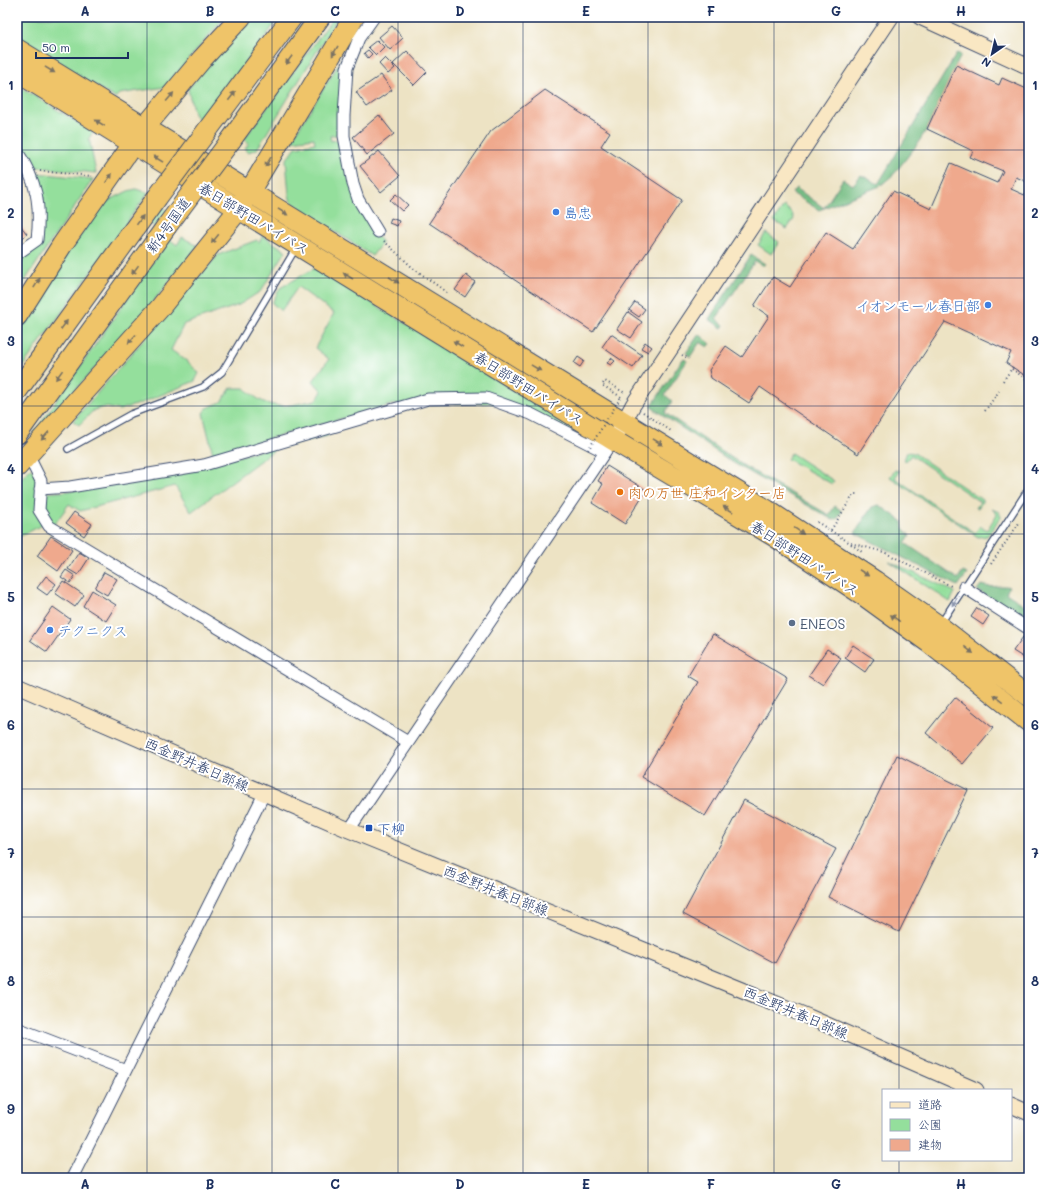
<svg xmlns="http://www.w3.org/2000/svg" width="1046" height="1195" font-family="Mali,'Klee One',sans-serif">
	<rect width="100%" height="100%" fill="#fff"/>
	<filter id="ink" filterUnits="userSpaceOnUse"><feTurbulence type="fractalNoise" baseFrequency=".025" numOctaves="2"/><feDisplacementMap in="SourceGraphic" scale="8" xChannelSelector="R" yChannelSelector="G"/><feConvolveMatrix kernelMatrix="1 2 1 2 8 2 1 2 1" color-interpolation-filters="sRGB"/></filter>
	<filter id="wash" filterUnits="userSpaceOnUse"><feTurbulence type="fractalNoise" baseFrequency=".012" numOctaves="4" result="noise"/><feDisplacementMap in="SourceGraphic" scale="16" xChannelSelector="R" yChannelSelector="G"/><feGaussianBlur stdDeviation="0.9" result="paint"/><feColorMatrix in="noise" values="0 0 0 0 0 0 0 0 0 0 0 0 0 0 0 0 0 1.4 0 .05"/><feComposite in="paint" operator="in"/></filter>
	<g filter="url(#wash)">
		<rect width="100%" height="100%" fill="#ede3c4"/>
		<!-- green -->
		<path fill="#94df9c" stroke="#58877d" d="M17,17H225L165,87L119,94L115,98L17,39Z
			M249,17H280L201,123L194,114L188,89Z
			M334,17H338L257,149L248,152L245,149L249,143L244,139Z
			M363,17H367L356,41L340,131L336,135L330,136L331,141L336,140L342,143L370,225L382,243L372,256L291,202L289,195L286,160L296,147L315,143L314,138L291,141L343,57Z
			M17,85L93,132L89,138L96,173L36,167L31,164L17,143Z
			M36,173L93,179L28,276L17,296V275L27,250L40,241Z
			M136,189L148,193L17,374V333L40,290L104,203L128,191Z
			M161,206L167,210L155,227L149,223Z
			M784,206L792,213L794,219L787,229L774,221Z
			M766,233L779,242L771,254L758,245Z
			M263,236L286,251L261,291L239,305L184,324L171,350L188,362L199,373L195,381L139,404L119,410L105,407L94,410L79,425L73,421L218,255L257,240L259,242Z
			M182,237L198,246L136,323L34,435L33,434L169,239L177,245Z
			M315,268L589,436V440L492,403L394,404L213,454L203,413L207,408L221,402L231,388H244C272,413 283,406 317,400L322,391L313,381L329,359L315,348L334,313L298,287L281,311L272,303L280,288Z
			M327,432L328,436L277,448L191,512L175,486L80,511L69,504L54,525L43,514V493C140,488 234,457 327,432Z
			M907,452L914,453L982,500V502L978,508H976L980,502L911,455L906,461L904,460Z
			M791,453L834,481L832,484L787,459Z
			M31,468L35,473L44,524L17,538V483Z
			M895,470L899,471L895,478L975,533L980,526L987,530L997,514L992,509L999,512L1001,517L987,536L978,537L890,477Z
			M889,561L955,592L950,602Z"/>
		<!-- forest -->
		<path fill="#77be84" stroke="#497671" d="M957,53L961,55L927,129L916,146L894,174L880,186L819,210L792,193L796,188L824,208L843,179L853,185L861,175L878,184Z
			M751,255L765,264L763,266L755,261L716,319L724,325L722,328L709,319Z
			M699,334L711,344L708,347L700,342L690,357L686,353Z
			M685,359L687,361L665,395L672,401L665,413L744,466L829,515L835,506L842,511L837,519L833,520L732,462L651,407L682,360Z
			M879,505L902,521L903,528L910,536L905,543L958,579L963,572L967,574L958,586L855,533L872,507Z
			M981,585C992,589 1003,584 1009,587L1006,593L1029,608V624L977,590Z"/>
		<g id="blocks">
			<!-- building -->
			<path fill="#efa98d" d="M392,26L403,38L390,50L379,37Z
				M377,40L384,47L376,55L368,47Z
				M368,50L372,54L368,58L364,53Z
				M407,51L427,72L414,85L393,64Z
				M385,58L395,68L388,74L379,64Z
				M956,65L999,85L1002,78L1029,90V183L1016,177L1011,189L1029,197V378L1006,363L1011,352L945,322L858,454L760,387L749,403L711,378L709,370L726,346L742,357L769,316L754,306L773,277L790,287L826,232L853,249L893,191L931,209L951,163L997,183L1003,171L970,157L973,151L927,129Z
				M381,75L392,90L367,107L356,92Z
				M545,90L610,132L601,146L682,200L593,332L429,223L491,131Z
				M379,115L394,134L367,155L353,137Z
				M379,151L400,176L381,192L360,166Z
				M396,194L408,205L402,211L390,200Z
				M391,218L399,221L397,226L389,223Z
				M17,221L27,234L17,243Z
				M466,275L475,282L465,297L455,290Z
				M635,302L645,309L639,317L629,310Z
				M628,312L642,322L631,338L617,329Z
				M611,334L642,355L633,368L602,347Z
				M645,342L652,347L648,352L641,348Z
				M578,357L584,361L580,367L574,363Z
				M611,358L615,361L611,365L607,363Z
				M607,466L646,490L625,524L592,503L603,484L598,481Z
				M74,512L92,524L84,536L66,523Z
				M51,536L72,550L58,571L37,556Z
				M79,552L89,558L78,575L68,569Z
				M66,570L75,576L70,583L61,577Z
				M104,572L117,579L107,595L95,588Z
				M46,576L56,584L47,595L37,588Z
				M63,581L84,595L75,607L55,593Z
				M92,590L116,605L106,621L83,606Z
				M53,607L70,619L47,652L30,640Z
				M977,608L989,616L983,625L971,617Z
				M713,634L788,679L705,816L641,777L698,682L688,676Z
				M1023,637L1029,641V661L1013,651Z
				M853,645L874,659L865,672L845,658Z
				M827,649L841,658L823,684L809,675Z
				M955,697L993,728L963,764L926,733Z
				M897,755L968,790L899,932L828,897Z
				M744,800L836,849L775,963L683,914Z"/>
		</g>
	</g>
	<g filter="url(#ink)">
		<use href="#blocks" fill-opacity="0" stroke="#3a4a6d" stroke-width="1"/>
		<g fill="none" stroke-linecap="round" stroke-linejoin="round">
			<defs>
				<path id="lane" d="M68,449L131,414L203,387L222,372L296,248
					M941,623L1029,488"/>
				<path id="street" d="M374,17L359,38L347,68L344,116V136L353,184L358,199L378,232
					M17,151C37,181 41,204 37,240L17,254
					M28,455L41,481L39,510L49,526L408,742
					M40,489L70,487L204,465L428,399L486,398L531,414L605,452
					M964,587L1029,629
					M349,830L609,446
					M17,1028L126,1070
					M72,1178L264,794"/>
				<path id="secondary" d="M920,17L1029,67
					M619,431L633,405L891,17
					M17,686L349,830L809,1017L976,1090
					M1011,1105L1029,1113"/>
				<path id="highway" d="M17,49L767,510L875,581L939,626L1029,696
					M17,72L613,440L774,536L863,595L928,642L1029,722
					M209,128L292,17
					M231,140L320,17
					M17,316L62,245L145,127L202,59L241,17
					M17,391L156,199
					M17,434L166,227
					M17,467L159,309L239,209L354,17"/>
			</defs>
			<!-- lane casing -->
			<use href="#lane" stroke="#3a4a6d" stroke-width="8"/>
			<!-- street casing -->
			<use href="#street" stroke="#3a4a6d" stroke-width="13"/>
			<!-- secondary casing -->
			<use href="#secondary" stroke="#3a4a6d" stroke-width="17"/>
			<!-- highway casing -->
			<use href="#highway" stroke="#3a4a6d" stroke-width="22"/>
			<!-- path -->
			<path stroke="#3a4a6d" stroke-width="2" stroke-dasharray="1 3" stroke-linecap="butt" d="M40,171L92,176
				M384,241L413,268L449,294
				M682,355L689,359
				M1012,369L1029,381
				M1003,381L1013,367
				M621,397L602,385L605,381L625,393
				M985,411L999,391
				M643,412L671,431
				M1026,513L1029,508
				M817,522L850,543L884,552L953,587
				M831,530L854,494H858
				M851,544L862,552
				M991,564L1019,523"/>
			<!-- lane -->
			<use href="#lane" stroke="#fff" stroke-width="5.5"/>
			<!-- street -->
			<use href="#street" stroke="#fff" stroke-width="11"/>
			<!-- secondary -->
			<use href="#secondary" stroke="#f9e7c3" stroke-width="15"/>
			<!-- highway -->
			<use href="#highway" stroke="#efc469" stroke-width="20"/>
			<defs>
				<path id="highway-bridge" d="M156,199L209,128
					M166,227L231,140"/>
			</defs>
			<!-- highway-bridge casing -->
			<use href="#highway-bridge" stroke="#3a4a6d" stroke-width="22" stroke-linecap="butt"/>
			<!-- path-bridge -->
			<path stroke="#3a4a6d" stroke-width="2" stroke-dasharray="1 3" stroke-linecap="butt" d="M588,450L621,397"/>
			<!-- highway-bridge -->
			<use href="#highway-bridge" stroke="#efc469" stroke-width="20"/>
		</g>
		<!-- one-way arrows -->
		<defs><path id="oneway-solid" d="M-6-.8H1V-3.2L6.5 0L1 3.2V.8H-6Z"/></defs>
		<g fill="#7a7263">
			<use href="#oneway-solid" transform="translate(335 51) rotate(120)"/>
			<use href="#oneway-solid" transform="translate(289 60) rotate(126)"/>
			<use href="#oneway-solid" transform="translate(50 70) rotate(31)"/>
			<use href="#oneway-solid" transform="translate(232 96) rotate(-53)"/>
			<use href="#oneway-solid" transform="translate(170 97) rotate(-50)"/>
			<use href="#oneway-solid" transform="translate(100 123) rotate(-148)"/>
			<use href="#oneway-solid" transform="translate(158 159) rotate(-148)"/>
			<use href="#oneway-solid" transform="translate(268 162) rotate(121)"/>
			<use href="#oneway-solid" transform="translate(109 178) rotate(-55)"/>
			<use href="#oneway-solid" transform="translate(283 212) rotate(32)"/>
			<use href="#oneway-solid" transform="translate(140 220) rotate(-54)"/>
			<use href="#oneway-solid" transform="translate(215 239) rotate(129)"/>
			<use href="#oneway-solid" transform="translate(135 270) rotate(126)"/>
			<use href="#oneway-solid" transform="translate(348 276) rotate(-148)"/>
			<use href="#oneway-solid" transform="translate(394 280) rotate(32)"/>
			<use href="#oneway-solid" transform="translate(37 283) rotate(-58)"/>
			<use href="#oneway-solid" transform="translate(64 325) rotate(-54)"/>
			<use href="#oneway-solid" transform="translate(132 339) rotate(132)"/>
			<use href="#oneway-solid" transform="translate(458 344) rotate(-148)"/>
			<use href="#oneway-solid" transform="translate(536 368) rotate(31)"/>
			<use href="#oneway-solid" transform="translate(59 375) rotate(126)"/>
			<use href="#oneway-solid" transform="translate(45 436) rotate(132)"/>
			<use href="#oneway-solid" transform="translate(658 442) rotate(32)"/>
			<use href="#oneway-solid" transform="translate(728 509) rotate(-149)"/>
			<use href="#oneway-solid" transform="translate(799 531) rotate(34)"/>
			<use href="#oneway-solid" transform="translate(864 573) rotate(33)"/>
			<use href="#oneway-solid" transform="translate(895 618) rotate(-144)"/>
			<use href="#oneway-solid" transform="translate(969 650) rotate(38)"/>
			<use href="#oneway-solid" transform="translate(998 698) rotate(-142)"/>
		</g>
		<use fill="#8d97ae" href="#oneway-solid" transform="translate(955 601) rotate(122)"/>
	</g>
	<!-- grid -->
	<path fill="none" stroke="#1b2f5e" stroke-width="1" stroke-opacity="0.55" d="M147,17V1178M272,17V1178M398,17V1178M523,17V1178M648,17V1178M774,17V1178M899,17V1090M17,150H1029M17,278H1029M17,406H1029M17,534H1029M17,661H1029M17,789H1029M17,917H1029M17,1045H1029M899,1160V1178"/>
	<!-- markers -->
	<g fill="#3f7fe0" stroke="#fff" stroke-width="1.5">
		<circle cx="556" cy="212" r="4"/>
		<circle cx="988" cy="305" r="4"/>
		<circle cx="50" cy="630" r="4"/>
	</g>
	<circle fill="#e8710a" stroke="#fff" stroke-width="1.5" cx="620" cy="492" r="4"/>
	<circle fill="#5c6f8a" stroke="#fff" stroke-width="1.5" cx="792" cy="623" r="4"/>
	<rect fill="#1a4fb4" stroke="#fff" stroke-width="1.5" x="365" y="824" width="8" height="8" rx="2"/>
	<g text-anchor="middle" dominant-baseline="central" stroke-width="4" stroke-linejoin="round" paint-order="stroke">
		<!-- shop labels -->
		<g font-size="14" fill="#366cbe" stroke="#fff" text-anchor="start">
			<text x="564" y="212">島忠</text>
			<text x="980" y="305" text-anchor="end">イオンモール春日部</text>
			<text x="58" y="630">テクニクス</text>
		</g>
		<!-- street labels -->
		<g font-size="14" fill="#1b2f5e" stroke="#fff">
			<text transform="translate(254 218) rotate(31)">春日部野田バイパス</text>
			<text transform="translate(168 225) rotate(-54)">新4号国道</text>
			<text transform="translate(529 388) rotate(32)">春日部野田バイパス</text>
			<text transform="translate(805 558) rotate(33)">春日部野田バイパス</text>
			<text transform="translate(197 764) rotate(24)">西金野井春日部線</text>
			<text transform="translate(496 890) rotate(22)">西金野井春日部線</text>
			<text transform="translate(796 1012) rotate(23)">西金野井春日部線</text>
		</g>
		<!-- food labels -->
		<g font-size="14" fill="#c56008" stroke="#fff" text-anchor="start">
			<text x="628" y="492">肉の万世 庄和インター店</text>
		</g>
		<!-- service labels -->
		<g font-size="14" fill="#4e5e75" stroke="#fff" text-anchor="start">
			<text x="800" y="623">ENEOS</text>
		</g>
		<!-- transit labels -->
		<g font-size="14" fill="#164399" stroke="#fff" text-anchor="start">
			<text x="377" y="828">下柳</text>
		</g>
	</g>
	<!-- margin -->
	<rect width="1046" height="1195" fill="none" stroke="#fff" stroke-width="44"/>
	<!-- legend -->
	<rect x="882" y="1089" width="130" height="72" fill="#ffffff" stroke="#a4acbf"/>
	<rect x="890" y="1102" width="20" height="6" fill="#f9e7c3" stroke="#a4acbf"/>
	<text x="918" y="1109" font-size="12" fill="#1b2f5e">道路</text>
	<rect x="890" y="1119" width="20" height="12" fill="#94df9c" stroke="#a4acbf"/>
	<text x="918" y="1129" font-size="12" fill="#1b2f5e">公園</text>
	<rect x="890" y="1139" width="20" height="12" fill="#efa98d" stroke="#a4acbf"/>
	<text x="918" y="1149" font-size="12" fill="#1b2f5e">建物</text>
	<!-- north arrow -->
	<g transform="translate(992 54) rotate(214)" stroke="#ffffff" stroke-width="3" paint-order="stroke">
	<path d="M0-3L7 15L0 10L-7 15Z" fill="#1b2f5e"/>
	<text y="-6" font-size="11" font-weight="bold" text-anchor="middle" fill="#1b2f5e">N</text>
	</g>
	<!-- scale -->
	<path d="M36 52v6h92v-6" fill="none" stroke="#1b2f5e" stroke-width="2"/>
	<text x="42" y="52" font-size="12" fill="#1b2f5e" stroke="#ffffff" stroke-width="3" paint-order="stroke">50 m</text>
	<rect x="22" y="22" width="1002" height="1151" fill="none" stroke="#1b2f5e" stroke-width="1.5"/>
	<g font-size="13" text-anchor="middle" font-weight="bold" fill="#1b2f5e">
		<text x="85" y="16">A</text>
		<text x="210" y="16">B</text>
		<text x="335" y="16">C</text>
		<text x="460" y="16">D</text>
		<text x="586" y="16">E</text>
		<text x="711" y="16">F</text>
		<text x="836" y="16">G</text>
		<text x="961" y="16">H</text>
		<text x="11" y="90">1</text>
		<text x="1035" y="90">1</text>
		<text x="11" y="218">2</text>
		<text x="1035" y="218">2</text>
		<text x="11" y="346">3</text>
		<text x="1035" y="346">3</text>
		<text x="11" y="474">4</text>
		<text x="1035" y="474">4</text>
		<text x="11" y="602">5</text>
		<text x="1035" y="602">5</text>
		<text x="11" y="730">6</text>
		<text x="1035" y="730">6</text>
		<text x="11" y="858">7</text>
		<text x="1035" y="858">7</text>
		<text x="11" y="986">8</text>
		<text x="1035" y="986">8</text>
		<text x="11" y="1114">9</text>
		<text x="1035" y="1114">9</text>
		<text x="85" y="1189">A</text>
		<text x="210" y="1189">B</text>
		<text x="335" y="1189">C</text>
		<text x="460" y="1189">D</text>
		<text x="586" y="1189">E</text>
		<text x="711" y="1189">F</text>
		<text x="836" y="1189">G</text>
		<text x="961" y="1189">H</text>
	</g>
</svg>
